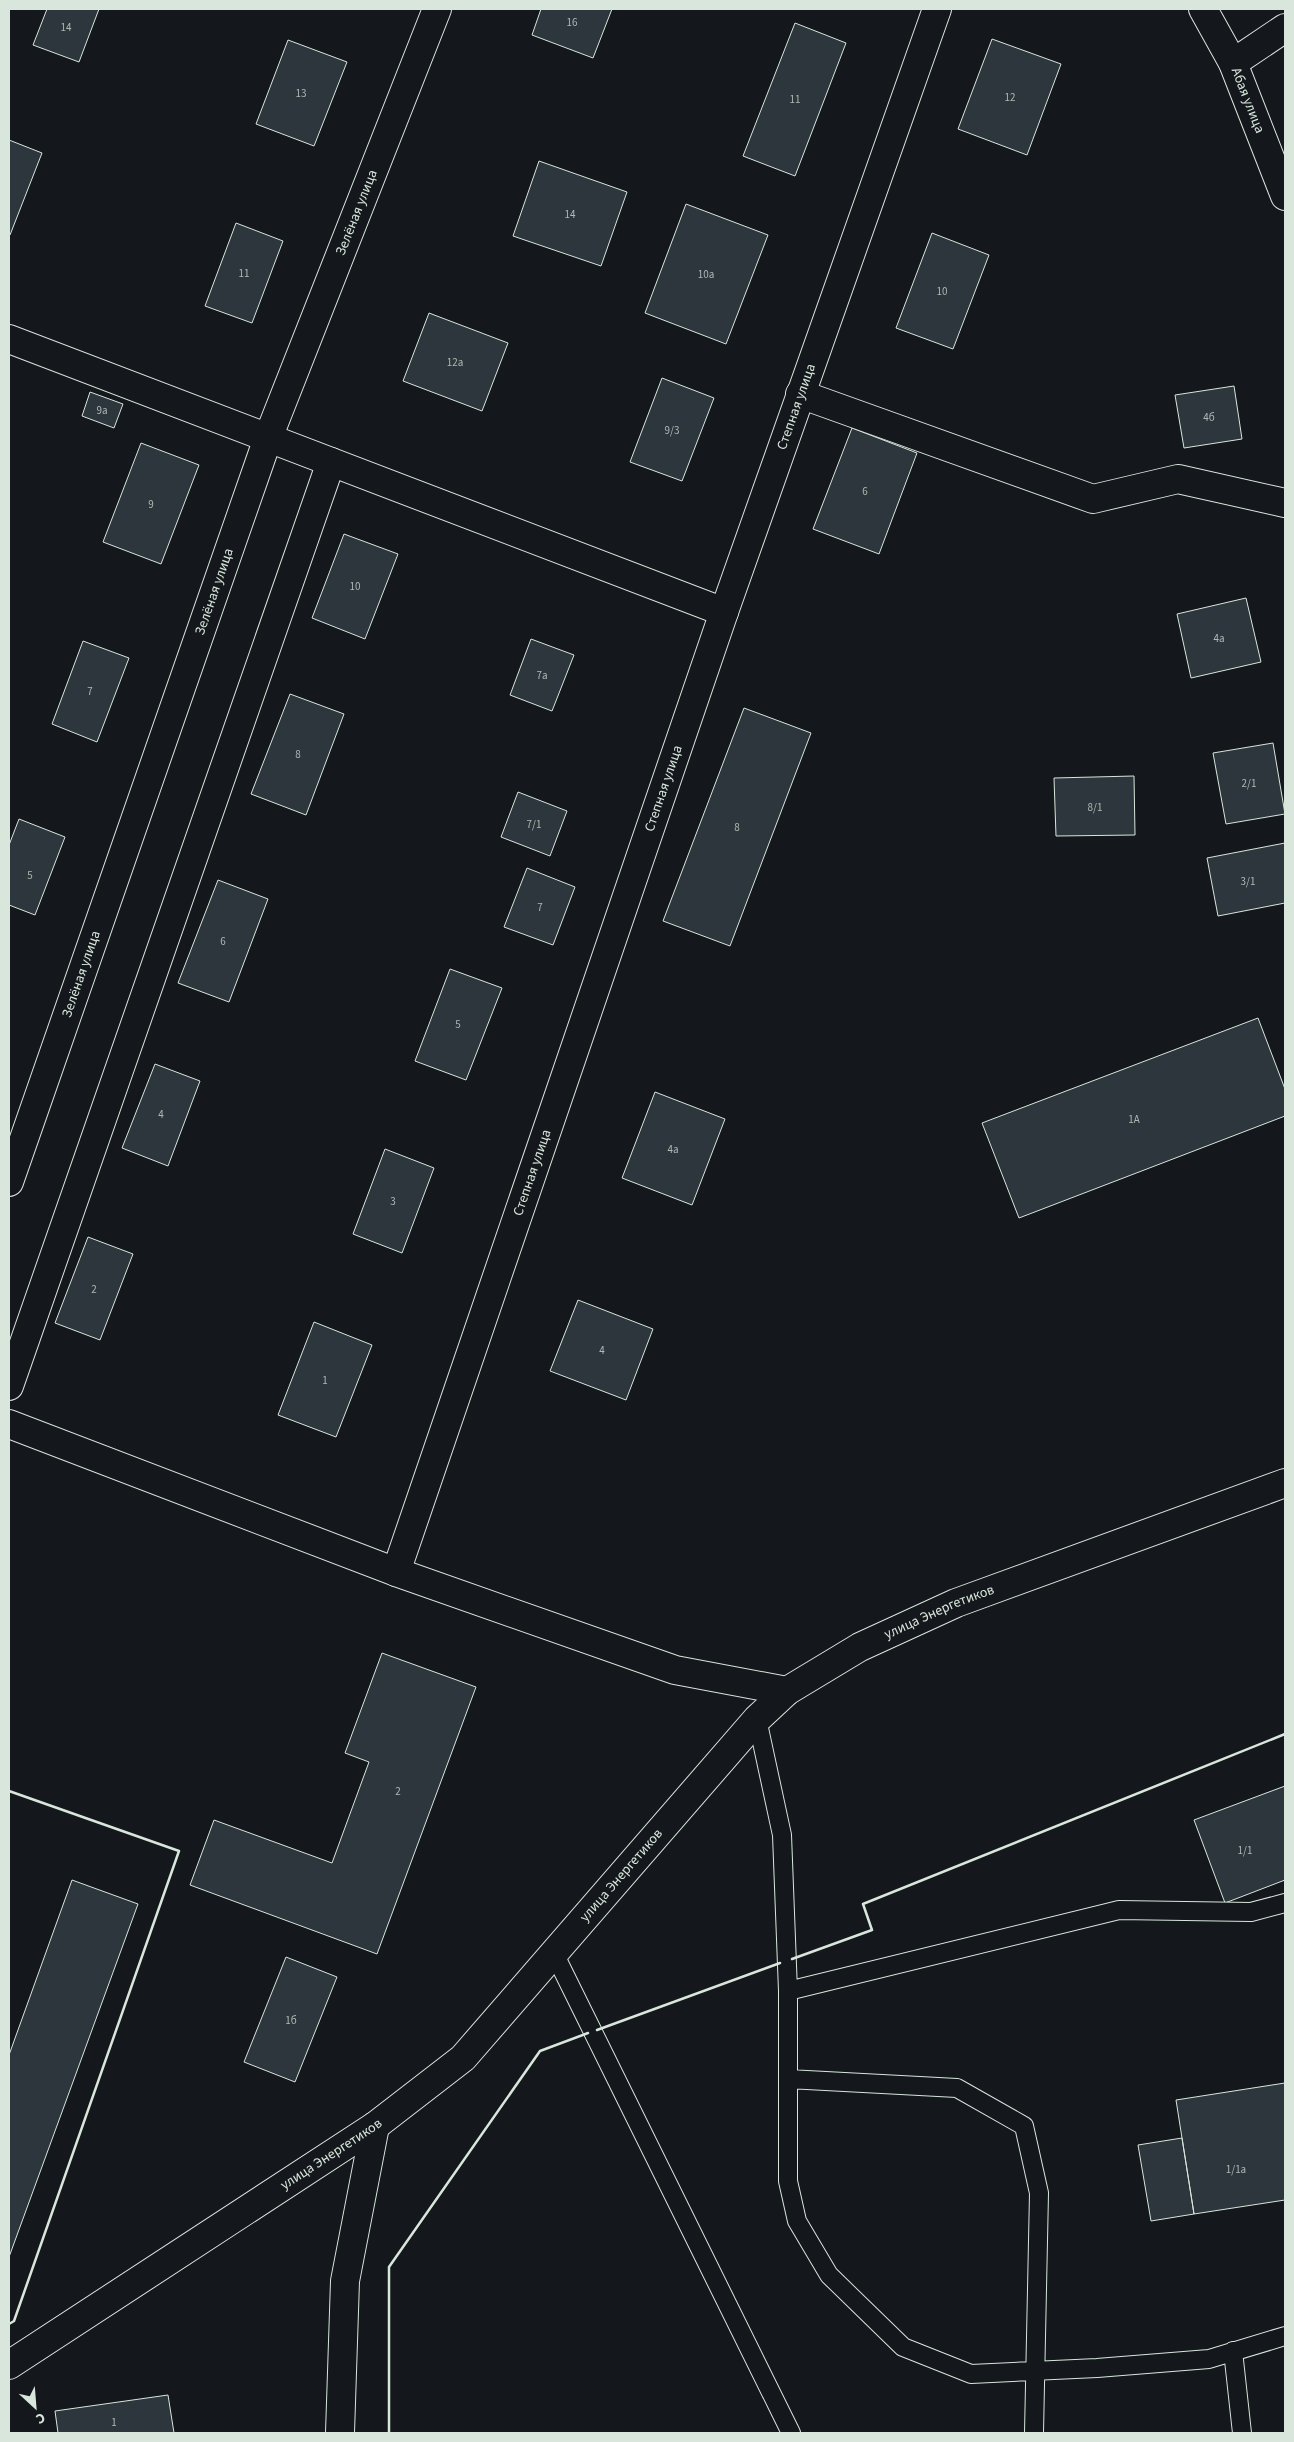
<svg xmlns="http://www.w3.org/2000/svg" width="1294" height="2442" font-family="'Source Sans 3',sans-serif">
	<rect width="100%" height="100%" fill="#14181c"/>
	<!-- building -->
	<path fill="#2c363c" stroke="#d8e6dc" d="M47,9H99L79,62L33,45Z
		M541,9H612L593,58L532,35Z
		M795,23L846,43L795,176L743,156Z
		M992,39L1061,64L1027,155L958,129Z
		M288,40L347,62L314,146L256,124Z
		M9,140L42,153L10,235H9Z
		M539,161L627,192L601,266L513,236Z
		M686,204L768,235L726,344L645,313Z
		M236,223L283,241L252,323L205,306Z
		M932,233L989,255L953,349L896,328Z
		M429,313L508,343L482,411L403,381Z
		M662,378L714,398L682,481L630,462Z
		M1234,386L1242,439L1184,448L1175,395Z
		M90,392L123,404L114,428L82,416Z
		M852,428L917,453L879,554L813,529Z
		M141,443L199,465L161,564L103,542Z
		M344,534L398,554L365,639L312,618Z
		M1246,598L1261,662L1191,678L1177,614Z
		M531,639L574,655L552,711L510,695Z
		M83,641L129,658L97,742L52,724Z
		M290,694L344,714L306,815L251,794Z
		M744,708L811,733L730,946L663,921Z
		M1273,743L1285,814L1226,824L1213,753Z
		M1134,776L1135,835L1056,836L1054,778Z
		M518,792L567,811L550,856L501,837Z
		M19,819L65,837L35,915L9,905V845Z
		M1285,843V903L1218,916L1207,858Z
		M527,868L575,887L553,945L504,927Z
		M218,880L268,899L229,1002L178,983Z
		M450,969L502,988L466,1080L415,1061Z
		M1258,1018L1285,1089V1116L1019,1218L982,1123Z
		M155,1064L200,1081L168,1166L122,1148Z
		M655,1092L725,1119L692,1205L622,1178Z
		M385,1149L434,1168L402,1253L353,1234Z
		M88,1237L133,1254L100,1340L55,1323Z
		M578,1300L653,1329L626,1400L550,1371Z
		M314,1322L372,1345L336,1437L278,1415Z
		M382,1653L476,1687L377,1954L190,1885L214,1820L332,1863L369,1762L345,1753Z
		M1285,1786V1880L1225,1903L1194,1820Z
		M72,1880L138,1904L9,2257V2055Z
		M286,1957L337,1977L295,2082L244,2062Z
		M1285,2083V2200L1194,2214L1176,2100Z
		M1182,2138L1194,2214L1151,2221L1138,2145Z
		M168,2395L174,2433H58L55,2411Z"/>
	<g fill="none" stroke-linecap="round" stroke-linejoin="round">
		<defs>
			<path id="service" d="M757,1719L782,1835L788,1991V2181L797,2221L829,2275L903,2347L971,2374L1097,2368L1209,2359L1285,2336
				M554,1953L791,2433
				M788,1991L1119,1910L1251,1912L1285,1903
				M788,2079L957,2088L1024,2126L1039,2193L1034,2433
				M1233,2351L1242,2433"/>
			<g id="minor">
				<path d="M1233,63L1285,28"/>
				<path d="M9,339L724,612"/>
				<path d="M800,394L1093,499L1178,479L1285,503"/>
				<path id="s1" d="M9,1182L268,438L437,9"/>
				<path d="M9,1386L331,462"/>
				<path d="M9,1424L396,1572L675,1670L787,1691"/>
				<path id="s2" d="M396,1572L724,612L937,9"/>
				<path id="s3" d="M9,2365L375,2126L463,2058L757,1719L787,1691L860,1647L956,1603L1285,1483"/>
				<path d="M340,2433L345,2281L375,2126"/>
			</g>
			<g id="tertiary">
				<path id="s4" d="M1203,9L1233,63L1285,196"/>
			</g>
		</defs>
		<!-- service casing -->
		<use href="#service" stroke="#d8e6dc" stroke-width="20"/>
		<!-- minor casing -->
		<use href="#minor" stroke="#d8e6dc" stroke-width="30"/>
		<!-- tertiary casing -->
		<use href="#tertiary" stroke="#d8e6dc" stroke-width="30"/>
		<!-- service -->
		<use href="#service" stroke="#14181c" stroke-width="18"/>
		<!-- minor -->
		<use href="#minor" stroke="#14181c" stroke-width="28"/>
		<!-- tertiary -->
		<use href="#tertiary" stroke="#14181c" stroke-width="28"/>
		<!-- wall -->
		<path stroke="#d8e6dc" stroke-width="2.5" d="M9,1791L179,1851L14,2321L9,2324
			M792,1959L872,1930L863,1904L1285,1734
			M597,2030L780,1963
			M389,2433V2267L540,2051L588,2033"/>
	</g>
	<g text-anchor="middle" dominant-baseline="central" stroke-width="4" stroke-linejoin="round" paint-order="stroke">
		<!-- number labels -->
		<g font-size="11" fill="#adbab4">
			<text x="572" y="22">16</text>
			<text x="66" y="27">14</text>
			<text x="301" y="93">13</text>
			<text x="1010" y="97">12</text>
			<text x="795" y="99">11</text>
			<text x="570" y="214">14</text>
			<text x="244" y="273">11</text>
			<text x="706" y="274">10а</text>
			<text x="942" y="291">10</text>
			<text x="455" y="362">12а</text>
			<text x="102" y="410">9а</text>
			<text x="1209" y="417">4б</text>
			<text x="672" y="430">9/3</text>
			<text x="865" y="491">6</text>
			<text x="151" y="504">9</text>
			<text x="355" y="586">10</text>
			<text x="1219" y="638">4а</text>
			<text x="542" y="675">7а</text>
			<text x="90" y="691">7</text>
			<text x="298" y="754">8</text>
			<text x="1249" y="783">2/1</text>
			<text x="1095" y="807">8/1</text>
			<text x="534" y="824">7/1</text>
			<text x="737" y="827">8</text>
			<text x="30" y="875">5</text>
			<text x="1248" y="881">3/1</text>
			<text x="540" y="907">7</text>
			<text x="223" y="941">6</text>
			<text x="458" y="1024">5</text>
			<text x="161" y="1114">4</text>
			<text x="1134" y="1119">1А</text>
			<text x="673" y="1149">4а</text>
			<text x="393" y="1201">3</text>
			<text x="94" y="1289">2</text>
			<text x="602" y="1350">4</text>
			<text x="325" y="1380">1</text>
			<text x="398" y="1791">2</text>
			<text x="1245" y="1850">1/1</text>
			<text x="291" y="2020">1б</text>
			<text x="1236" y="2169">1/1а</text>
			<text x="114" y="2422">1</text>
		</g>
		<!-- street labels -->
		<g font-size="14" fill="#d8e6dc" stroke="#14181c">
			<text stroke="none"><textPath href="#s4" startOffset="102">Абая улица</textPath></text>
			<text stroke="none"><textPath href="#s1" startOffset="1030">Зелёная улица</textPath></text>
			<text stroke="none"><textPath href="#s2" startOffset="1232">Степная улица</textPath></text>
			<text stroke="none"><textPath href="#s1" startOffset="625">Зелёная улица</textPath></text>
			<text stroke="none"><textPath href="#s2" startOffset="828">Степная улица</textPath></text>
			<text stroke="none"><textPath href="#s1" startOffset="220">Зелёная улица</textPath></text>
			<text stroke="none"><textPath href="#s2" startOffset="422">Степная улица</textPath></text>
			<text stroke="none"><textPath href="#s3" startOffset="1210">улица Энергетиков</textPath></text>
			<text stroke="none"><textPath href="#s3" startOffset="790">улица Энергетиков</textPath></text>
			<text stroke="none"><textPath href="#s3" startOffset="385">улица Энергетиков</textPath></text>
		</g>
	</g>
	<!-- border -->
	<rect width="1294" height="2442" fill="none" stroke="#d8e6dc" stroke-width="20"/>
	<!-- north arrow -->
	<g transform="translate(35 2407) rotate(154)" stroke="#14181c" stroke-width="4" paint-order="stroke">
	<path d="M0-4L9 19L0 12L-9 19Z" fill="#d8e6dc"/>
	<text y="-8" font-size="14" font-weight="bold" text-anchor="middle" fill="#d8e6dc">С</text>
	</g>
</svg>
